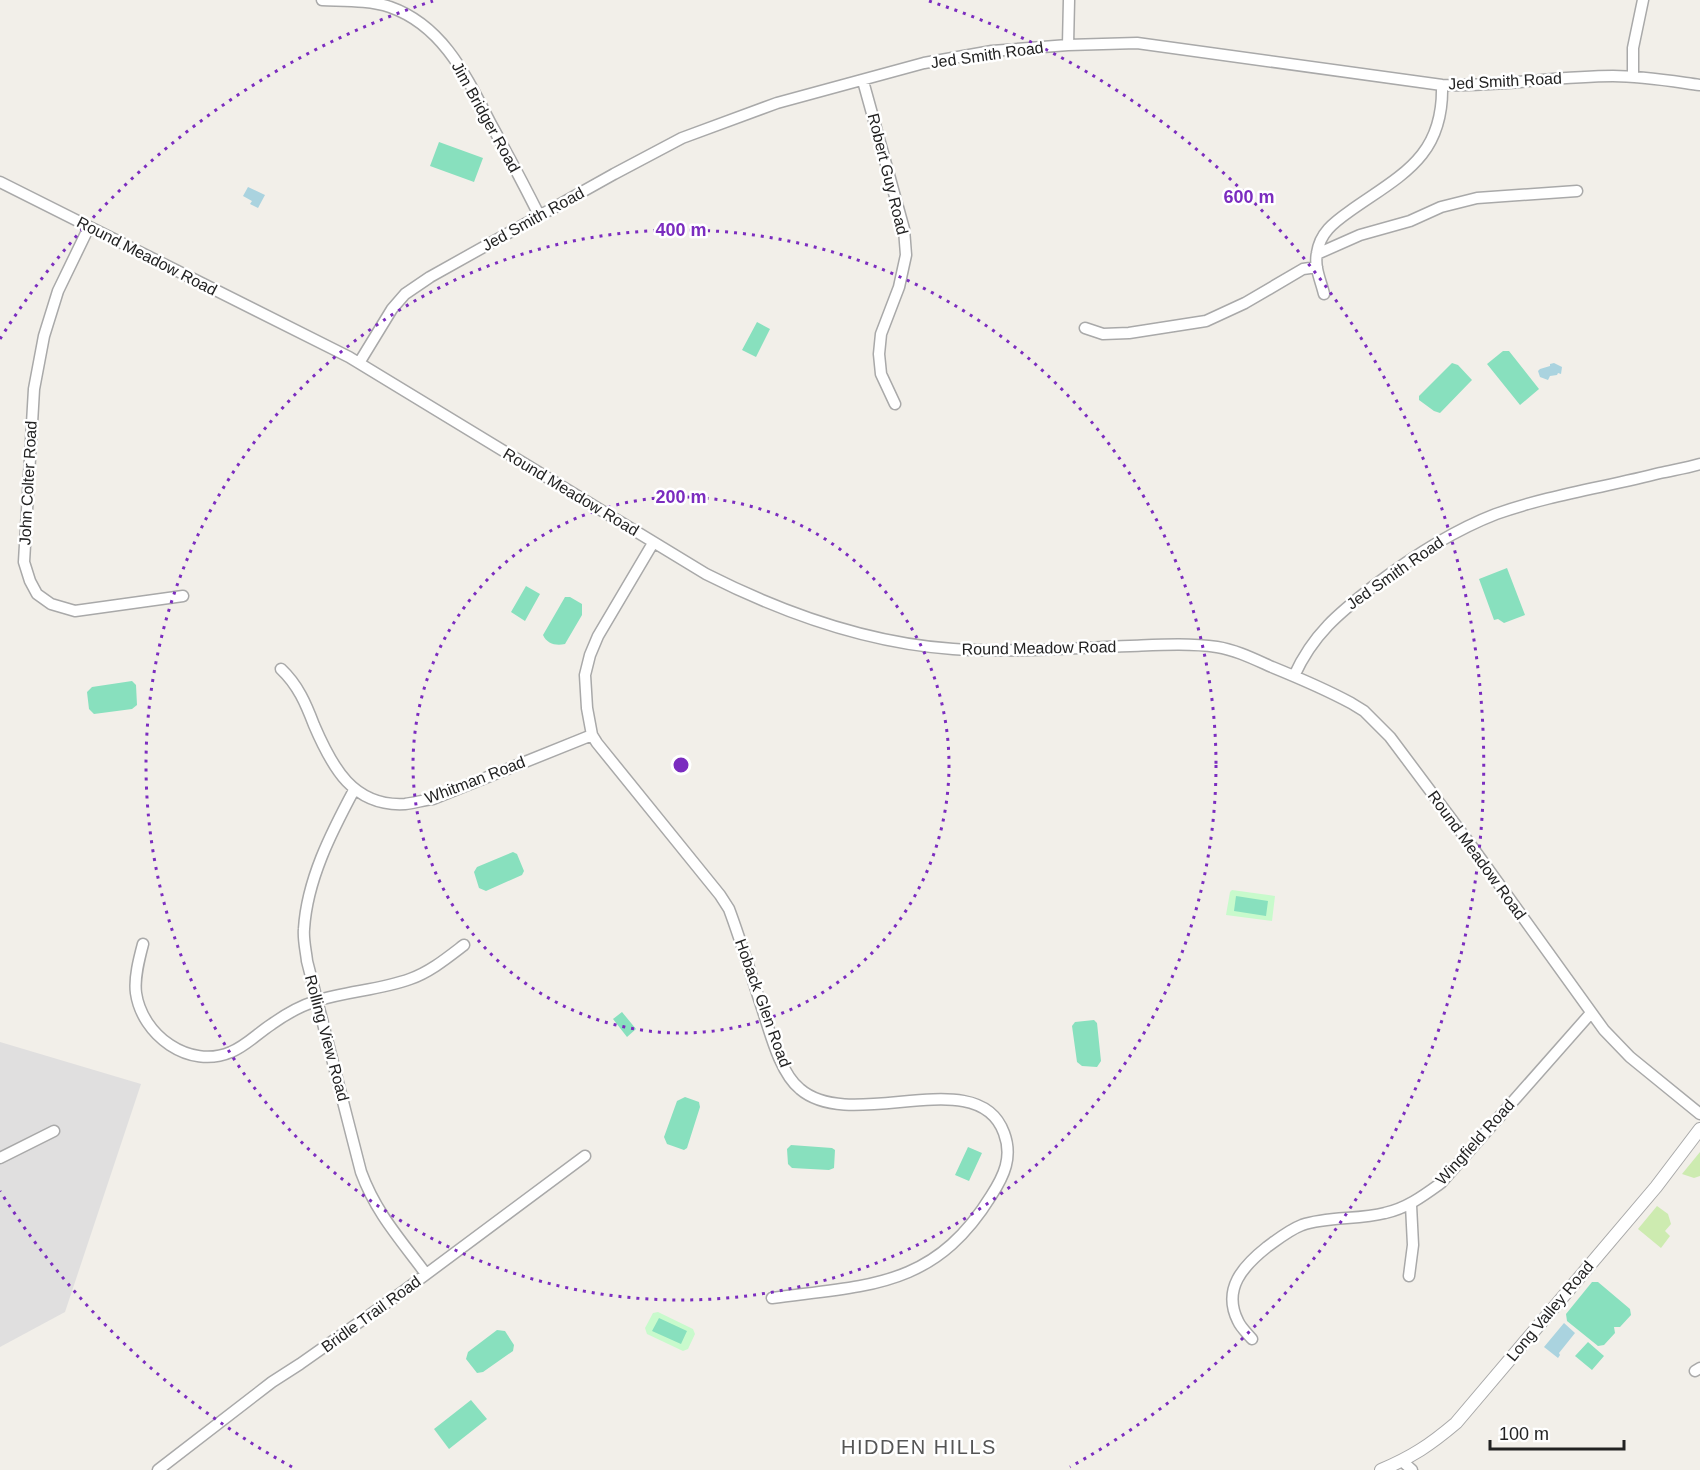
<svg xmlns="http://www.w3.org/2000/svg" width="1700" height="1470" font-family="Helvetica,sans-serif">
	<rect width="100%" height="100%" fill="#f2efe9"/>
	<!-- residential -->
	<path fill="#e0dfdf" d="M0,1042L141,1084L65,1312L0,1347Z"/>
	<!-- grass -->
	<path fill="#cdebb0" d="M1700,1152V1176L1694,1178L1682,1174Z
		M1657,1206L1668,1214L1671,1224L1665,1231L1670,1236L1661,1248L1638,1229Z"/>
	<!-- park -->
	<path fill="#c8facc" d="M1232,890L1275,896L1272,921L1226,915L1230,892Z
		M658,1312L693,1329L695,1334L688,1349L683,1351L647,1334L645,1328L653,1313Z"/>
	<!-- pitch -->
	<path fill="#88e0be" d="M439,142L483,158L474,182L430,166Z
		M757,322L770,329L756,357L742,350Z
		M1503,351H1509L1539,389L1520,405L1487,364Z
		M1452,363L1458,365L1472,380L1440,413L1434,411L1419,400V396Z
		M1507,568L1525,615L1504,623L1498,619L1494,620L1479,579Z
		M526,586L540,594L525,621L511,612Z
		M565,597H570L582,604V615L565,644C556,646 547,644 543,635Z
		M132,681L136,685L137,705L132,709L94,714L89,709L87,692L92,687Z
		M513,852L517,854L524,871L522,875L486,891L479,888L474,872L477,867Z
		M1236,896L1268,901L1266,916L1234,911Z
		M622,1012L636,1029L627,1037L613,1019Z
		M1094,1020L1097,1023L1101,1061L1097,1067L1082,1066L1077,1062L1072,1026L1075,1022Z
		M685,1097L699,1102L700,1107L687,1148L684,1150L667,1144L664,1137L677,1101Z
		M791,1145L832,1148L835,1150L834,1168L829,1170L792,1168L788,1164L787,1149Z
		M968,1147L982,1153L969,1181L955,1175Z
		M1592,1282H1598L1630,1309L1631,1315L1620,1327H1614L1615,1333L1604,1345L1598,1346L1567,1321L1566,1314Z
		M659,1318L687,1331L681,1344L652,1331Z
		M497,1330L505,1331L514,1345L513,1351L483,1372L477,1373L466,1359L468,1352Z
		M1588,1342L1604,1356L1592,1370L1575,1356Z
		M471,1400L487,1419L449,1449L434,1429Z"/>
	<!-- water -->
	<path fill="#aad3df" d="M248,187L265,195L258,208L250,204L252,201L243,196Z
		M1554,363L1562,367L1561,374L1558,373L1557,375L1550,376L1548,380L1540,377L1538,371L1540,369L1550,366V364Z
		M1564,1323L1575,1333L1559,1353L1560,1355L1558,1358L1544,1347Z"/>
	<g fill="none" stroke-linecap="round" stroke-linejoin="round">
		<defs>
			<path id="minor" d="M322,0C344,1 369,0 390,7C444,26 467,78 492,126C508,155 524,185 539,215
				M1068,45L1069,0
				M1633,76V48L1643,0
				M863,81L904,229L906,255L899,287L881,334L879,354L881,374L895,404
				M0,182L349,357L706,574C783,613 866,643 953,649C1012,653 1071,648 1130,646C1158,645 1188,643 1217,647C1236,650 1254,659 1272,667C1299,678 1325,689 1351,703L1364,711L1390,737L1473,848L1604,1030L1630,1057L1700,1114
				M89,227L58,291L44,336L34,389L24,562L30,581L37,594L51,604L75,611L183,596
				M1317,254L1360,235L1410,221L1441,207L1477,198L1577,191
				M1324,294C1321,281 1314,267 1317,253C1320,233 1333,223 1350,211C1401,175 1444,157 1442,85
				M1085,328L1103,334L1129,333L1206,321L1245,303L1303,269L1317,267
				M359,363L392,309L405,294L430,277L614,174L682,138L777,103L924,63L992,51L1068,45L1137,43L1442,85C1499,87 1556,76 1613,76C1642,76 1671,81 1700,85
				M653,543L598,636L590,655L585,675L587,708L592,735L597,743L720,895L729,909C741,941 751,975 762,1008C770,1032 780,1073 800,1089C852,1134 978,1061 1004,1133C1013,1157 1004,1176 991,1196C934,1288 869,1285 772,1298
				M281,669C298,685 306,704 314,725C332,767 353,807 405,804C414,803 424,800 433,799L592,735
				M1294,676C1313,634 1339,613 1375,585C1412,557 1452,531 1496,514C1549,495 1606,487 1660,473C1673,470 1687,468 1700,464
				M354,790C331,833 307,880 304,929C303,940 306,951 307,961L361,1172C376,1213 400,1239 426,1274
				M143,944C139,959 134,978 136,993C142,1035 189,1070 231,1052C246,1046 258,1033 272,1024C286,1014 300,1006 316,1001C347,991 380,990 410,979C430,972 447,958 464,945
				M0,1158L54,1131
				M1409,1276L1413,1245L1411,1205
				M1252,1339C1248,1334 1241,1328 1238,1321C1222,1289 1243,1266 1267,1247C1278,1239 1289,1230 1302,1225C1328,1216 1358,1220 1385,1213C1407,1208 1423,1196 1441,1183L1591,1013
				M1695,1371L1700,1368
				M1402,1461L1412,1470
				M158,1470L272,1382L300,1364L405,1290L585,1156"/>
			<path id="tertiary" d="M1381,1470C1412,1457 1430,1445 1456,1423L1656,1187L1700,1129"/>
		</defs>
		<!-- minor casing -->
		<use href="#minor" stroke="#a9a9a9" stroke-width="13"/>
		<!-- tertiary casing -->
		<use href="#tertiary" stroke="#a9a9a9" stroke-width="14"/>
		<!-- minor -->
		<use href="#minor" stroke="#fff" stroke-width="10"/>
		<!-- tertiary -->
		<use href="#tertiary" stroke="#fff" stroke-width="12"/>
	</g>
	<!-- distance rings -->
	<g fill="none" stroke="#7b2cbf" stroke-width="3" stroke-dasharray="3 6">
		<circle cx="681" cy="765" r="268"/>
		<circle cx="681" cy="765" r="535"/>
		<path d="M292 1467A803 803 0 0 1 0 1191M0 339A803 803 0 0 1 433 1M929 1A803 803 0 0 1 1070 1467"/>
	</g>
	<g text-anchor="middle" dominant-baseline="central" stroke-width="5" stroke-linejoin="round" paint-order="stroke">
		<!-- street labels -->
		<g font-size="16" fill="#222" stroke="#fff">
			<text transform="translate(987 55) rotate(-8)">Jed Smith Road</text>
			<text transform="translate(1505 81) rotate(-3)">Jed Smith Road</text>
			<text transform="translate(486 117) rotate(61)">Jim Bridger Road</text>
			<text transform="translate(888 174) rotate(76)">Robert Guy Road</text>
			<text transform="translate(533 219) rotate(-29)">Jed Smith Road</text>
			<text transform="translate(147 256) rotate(27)">Round Meadow Road</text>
			<text transform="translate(28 483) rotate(-87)">John Colter Road</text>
			<text transform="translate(571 492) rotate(31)">Round Meadow Road</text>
			<text transform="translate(1395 573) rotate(-35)">Jed Smith Road</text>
			<text transform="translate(1039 648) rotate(-1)">Round Meadow Road</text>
			<text transform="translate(475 780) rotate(-21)">Whitman Road</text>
			<text transform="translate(1477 855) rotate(54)">Round Meadow Road</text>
			<text transform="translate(763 1003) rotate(70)">Hoback Glen Road</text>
			<text transform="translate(327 1038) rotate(75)">Rolling View Road</text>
			<text transform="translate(1475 1142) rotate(-48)">Wingfield Road</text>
			<text transform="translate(1550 1311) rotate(-50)">Long Valley Road</text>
			<text transform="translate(371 1314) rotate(-36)">Bridle Trail Road</text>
		</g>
		<!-- quarter labels -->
		<g font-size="20" letter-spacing="1.5" fill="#555" stroke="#fff">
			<text x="919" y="1447">HIDDEN HILLS</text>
		</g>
	</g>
	<circle cx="681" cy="765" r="9" fill="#7b2cbf" stroke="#fff" stroke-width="3"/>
	<g font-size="18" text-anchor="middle" font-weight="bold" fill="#7b2cbf" stroke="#fff" stroke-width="5" stroke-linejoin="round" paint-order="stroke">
		<text x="1249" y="203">600 m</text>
		<text x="681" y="236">400 m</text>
		<text x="681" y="503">200 m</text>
	</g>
	<!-- scale -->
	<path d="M1490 1440v9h134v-9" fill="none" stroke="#222222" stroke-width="3"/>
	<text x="1499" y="1440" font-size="18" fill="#222222" stroke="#ffffff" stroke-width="4.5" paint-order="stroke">100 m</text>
</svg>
